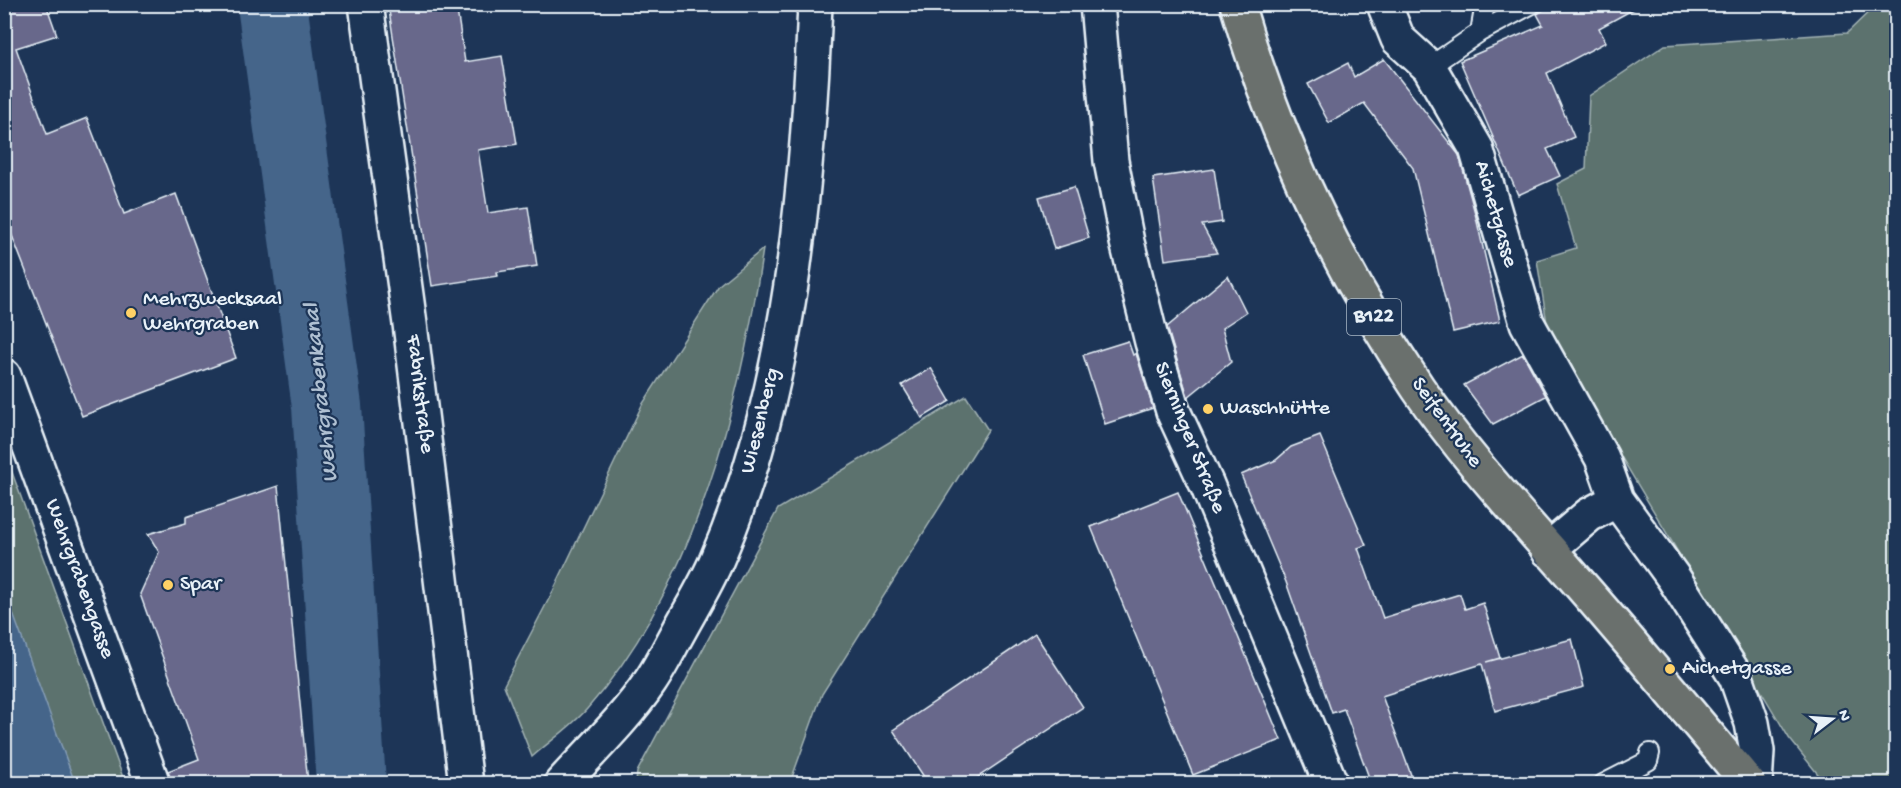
<svg xmlns="http://www.w3.org/2000/svg" width="1901" height="788" font-family="'Gochi Hand',sans-serif">
	<rect width="100%" height="100%" fill="#1d3557"/>
	<filter id="ink" filterUnits="userSpaceOnUse"><feTurbulence type="fractalNoise" baseFrequency=".0167" numOctaves="2"/><feDisplacementMap in="SourceGraphic" scale="12" xChannelSelector="R" yChannelSelector="G"/><feConvolveMatrix kernelMatrix="1 2 1 2 8 2 1 2 1" color-interpolation-filters="sRGB"/></filter>
	<g filter="url(#ink)">
		<!-- green -->
		<path fill="#5b726e" stroke="#a2b2b3" stroke-width="1.5" d="M1876,5H1896V778L1887,783H1825L1789,738L1549,336L1537,260L1576,248L1557,184L1586,169L1589,96L1665,45L1847,33Z
			M763,249C740,406 694,588 587,709C571,727 550,741 532,757L504,685L553,591L642,405L719,285Z
			M966,396L988,430L822,694L790,783H636L637,772L778,509Z
			M5,453L125,783H5Z"/>
		<!-- water -->
		<path fill="#44658a" stroke="#869db6" stroke-width="1.5" d="M4,589L75,783H5Z"/>
		<g fill="none" stroke-linecap="round" stroke-linejoin="round">
			<!-- river -->
			<path stroke="#44658a" stroke-width="70" d="M272,4L327,406L351,784"/>
		</g>
		<!-- building -->
		<path fill="#68688b" stroke="#e8f1f8" stroke-width="1.5" d="M4,4H46L57,35L16,48L47,134L87,118L124,214L176,194L236,358L82,416L4,215Z
			M388,4H456L465,62L502,56L517,144L478,150L488,213L528,207L537,266L497,272L498,276L432,286Z
			M1554,4H1643L1599,28L1606,42L1547,73L1574,137L1547,149L1560,176L1518,195L1460,61L1543,25L1537,14Z
			M1384,59L1459,155L1475,213L1500,321L1453,332L1413,168L1364,103L1329,123L1308,84L1348,63L1354,77Z
			M1214,169L1222,222L1202,225L1217,253L1165,260L1153,178Z
			M1074,187L1089,238L1054,249L1039,197Z
			M1228,276L1246,312L1222,328L1231,362L1188,397L1167,327Z
			M1128,341L1133,355L1136,353L1153,408L1105,424L1083,355Z
			M1523,354L1546,396L1493,424L1464,385Z
			M931,368L950,401L922,418L902,385Z
			M1320,436L1366,545L1358,548L1383,618L1460,594L1465,609L1483,603L1500,658L1486,662L1572,639L1584,687L1495,711L1482,664L1382,696L1414,783H1371L1344,709L1332,713L1286,582L1241,475L1276,460L1291,447Z
			M278,486L308,783H171L168,771L199,759L140,594L159,552L148,534L186,523V517Z
			M1178,492L1281,740L1193,775L1091,527Z
			M1035,634L1083,707L969,783H928L893,730Z"/>
		<g fill="none" stroke-linecap="round" stroke-linejoin="round">
			<defs>
				<path id="lane" d="M1480,32L1485,4
					M1429,67L1480,32L1532,4
					M1603,784L1648,761L1650,753"/>
				<path id="street" d="M366,4L410,324L466,784
					M1097,4L1111,161L1127,242L1152,342L1173,411L1207,485L1331,784
					M1384,4L1398,39L1429,67L1476,148L1527,323L1602,458L1617,500L1673,577L1736,677L1752,723L1757,751L1755,784
					M4,376L153,784
					M1548,550L1589,515L1617,500"/>
				<path id="secondary" d="M561,784C591,751 625,719 650,682C661,666 670,647 679,631C692,607 707,583 717,559C790,391 808,185 815,4"/>
				<path id="primary" d="M1237,4C1276,141 1339,270 1418,388C1467,460 1527,523 1584,589C1640,653 1694,719 1749,784"/>
			</defs>
			<!-- lane casing -->
			<use href="#lane" stroke="#e8f1f8" stroke-width="22"/>
			<!-- street casing -->
			<use href="#street" stroke="#e8f1f8" stroke-width="38"/>
			<!-- secondary casing -->
			<use href="#secondary" stroke="#e8f1f8" stroke-width="38"/>
			<!-- primary casing -->
			<use href="#primary" stroke="#e8f1f8" stroke-width="38"/>
			<!-- lane -->
			<use href="#lane" stroke="#1d3557" stroke-width="18"/>
			<!-- street -->
			<use href="#street" stroke="#1d3557" stroke-width="33"/>
			<!-- secondary -->
			<use href="#secondary" stroke="#1d3557" stroke-width="33"/>
			<!-- primary -->
			<use href="#primary" stroke="#6b706d" stroke-width="33"/>
		</g>
	</g>
	<!-- markers -->
	<g fill="#ffd166" stroke="#1d3557" stroke-width="2">
		<circle cx="131" cy="313" r="6"/>
		<circle cx="1208" cy="409" r="6"/>
		<circle cx="168" cy="585" r="6"/>
		<circle cx="1670" cy="669" r="6"/>
	</g>
	<g text-anchor="middle" dominant-baseline="central" stroke-width="4.5" stroke-linejoin="round" paint-order="stroke">
		<!-- shield labels -->
		<rect fill="#1d3557" stroke="#abb9c8" stroke-width="1.5" x="1347" y="299" width="54" height="36" rx="4.5"/>
		<g font-size="21" font-weight="bold" fill="#e8f1f8">
			<text x="1374" y="317">B122</text>
		</g>
		<!-- street labels -->
		<g font-size="22" fill="#e8f1f8" stroke="#1d3557">
			<text transform="translate(1495 214) rotate(74)">Aichetgasse</text>
			<text transform="translate(419 394) rotate(83)">Fabrikstraße</text>
			<text transform="translate(761 421) rotate(-76)">Wiesenberg</text>
			<text transform="translate(1446 423) rotate(54)">Seifentruhe</text>
			<text transform="translate(1189 438) rotate(68)">Sierninger Straße</text>
			<text transform="translate(79 579) rotate(70)">Wehrgrabengasse</text>
		</g>
		<!-- poi labels -->
		<g font-size="22" fill="#e8f1f8" stroke="#1d3557" text-anchor="start">
			<text x="143" y="300">Mehrzwecksaal<tspan x="143" dy="25">Wehrgraben</tspan></text>
			<text x="1220" y="409">Waschhütte</text>
			<text x="180" y="585">Spar</text>
			<text x="1682" y="669">Aichetgasse</text>
		</g>
		<!-- water labels -->
		<g font-size="24" font-style="italic" fill="#afc0d2" stroke="#1d3557">
			<text transform="translate(322 393) rotate(-96)">Wehrgrabenkanal</text>
		</g>
	</g>
	<!-- margin -->
	<rect width="1901" height="788" fill="none" stroke="#1d3557" stroke-width="24"/>
	<rect x="12" y="12" width="1877" height="764" fill="none" stroke="#e8f1f8" stroke-width="2" filter="url(#ink)"/>
	<!-- north arrow -->
	<g transform="translate(1832 719) rotate(73)" stroke="#1d3557" stroke-width="4.5" paint-order="stroke">
	<path d="M0-4.5L10 22L0 15L-10 22Z" fill="#e8f1f8"/>
	<text y="-9" font-size="16" font-weight="bold" text-anchor="middle" fill="#e8f1f8">N</text>
	</g>
</svg>
